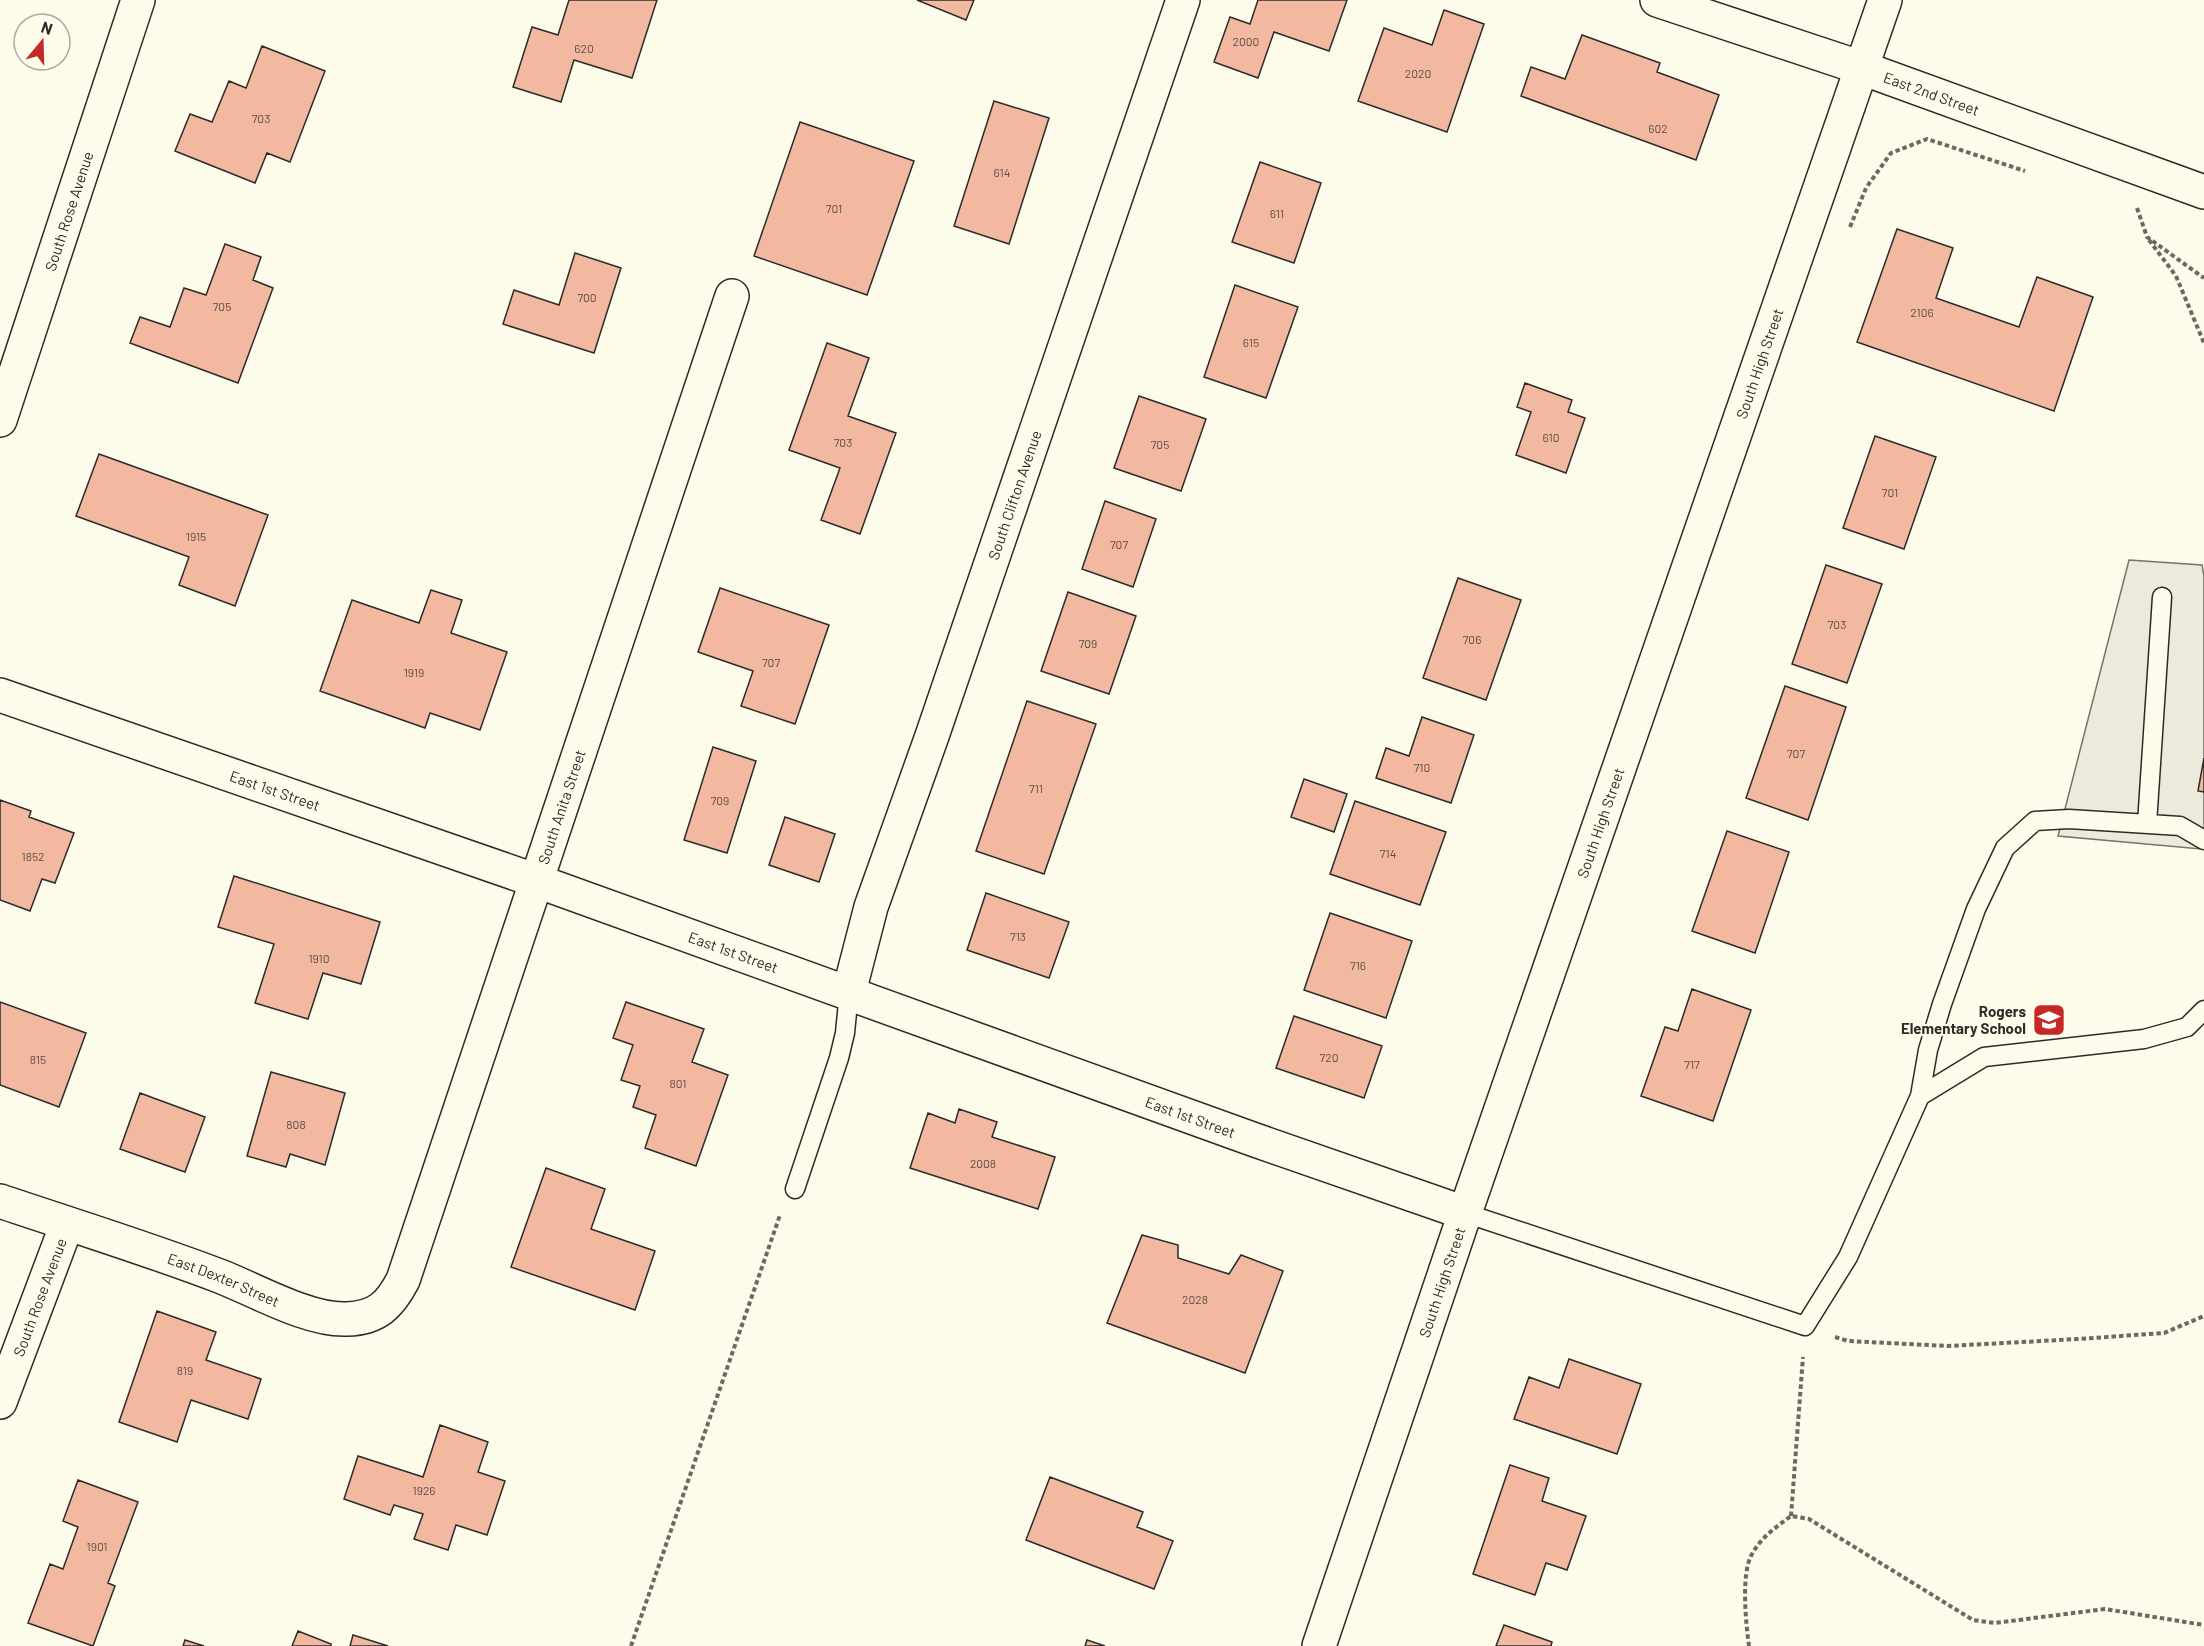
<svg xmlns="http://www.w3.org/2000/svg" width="2204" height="1646" font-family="Barlow,sans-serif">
	<rect width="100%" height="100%" fill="#fdfbea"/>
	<!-- parking -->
	<path fill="#eceadb" stroke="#74746e" stroke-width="1.5" d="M2129,560L2202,565L2204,576V828L2201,849L2058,836Z"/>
	<!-- building -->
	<path fill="#f2b8a0" stroke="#2b2b2b" stroke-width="1.5" d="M569,0H657L632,78L574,60L561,102L513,87L532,27L558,35Z
		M917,0H974L966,20Z
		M1258,0H1347L1329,51L1274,32L1258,78L1214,62L1230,17L1250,24Z
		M1444,10L1484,24L1447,132L1358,101L1384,28L1432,45Z
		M1582,35L1660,63L1657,72L1719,95L1696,160L1521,96L1531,67L1565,79Z
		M262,46L325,71L290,162L267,153L255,183L175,151L190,114L212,122L229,81L246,88Z
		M994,101L1049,118L1009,244L954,226Z
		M800,122L914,161L867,295L754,256Z
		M1260,162L1321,183L1294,263L1232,242Z
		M1897,229L1953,248L1936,298L2019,327L2037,277L2093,297L2054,411L1857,342Z
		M225,244L261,257L253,280L273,288L238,383L130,343L140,317L170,327L184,288L206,295Z
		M575,253L621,268L594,353L503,324L514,290L559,305Z
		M1235,285L1298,307L1266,398L1204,377Z
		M827,343L869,358L848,416L896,433L860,534L821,520L840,468L789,450Z
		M1525,383L1572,400L1568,412L1585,418L1566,473L1516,455L1531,412L1517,407Z
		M1139,396L1206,419L1181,491L1114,468Z
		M1875,436L1936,457L1904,549L1843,528Z
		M99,454L268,515L235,606L179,585L189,557L76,516Z
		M1105,501L1156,519L1133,587L1082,569Z
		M1826,565L1882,584L1847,683L1792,664Z
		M1458,578L1521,600L1486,700L1423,678Z
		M720,588L829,625L795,724L741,706L753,671L698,652Z
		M431,590L462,600L451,633L507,652L480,730L430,713L425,728L320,691L352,600L419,623Z
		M1068,592L1136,616L1109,694L1041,671Z
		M1785,686L1846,707L1808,820L1746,798Z
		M1027,701L1096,724L1044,874L976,851Z
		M1422,717L1474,735L1451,803L1376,778L1386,748L1409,756Z
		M713,747L756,761L727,853L684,840Z
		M2204,758V792L2198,791Z
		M1304,779L1347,794L1334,832L1291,817Z
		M0,800L31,811L29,817L74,833L55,883L42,879L30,911L0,900Z
		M1355,801L1446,832L1420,905L1330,874Z
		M785,817L835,834L819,882L769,865Z
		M1727,831L1789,852L1755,953L1692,931Z
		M234,876L380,922L361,984L323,973L308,1019L255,1003L274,944L218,927Z
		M986,893L1069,922L1049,978L967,950Z
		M1330,913L1412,941L1386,1018L1304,990Z
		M1692,989L1751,1010L1713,1121L1641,1096L1665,1027L1678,1031Z
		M0,1002L86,1033L59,1107L0,1085Z
		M626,1002L704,1029L692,1062L728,1075L696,1166L645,1148L656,1115L633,1107L640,1086L621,1080L633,1045L613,1038Z
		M1294,1016L1382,1046L1364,1098L1276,1068Z
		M271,1072L345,1093L325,1165L290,1154L286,1167L247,1156Z
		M140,1093L205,1117L185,1172L120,1149Z
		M959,1109L997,1122L992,1137L1055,1157L1038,1209L910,1168L928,1113L955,1123Z
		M546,1168L605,1189L591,1229L655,1251L635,1310L511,1267Z
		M1142,1235L1178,1245V1258L1229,1274L1241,1255L1283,1271L1245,1373L1107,1323Z
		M157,1311L216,1332L206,1360L261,1379L248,1419L191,1400L177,1442L119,1422Z
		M1569,1359L1641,1384L1617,1454L1514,1419L1529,1377L1559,1388Z
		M440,1425L488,1442L478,1472L505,1481L487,1535L456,1525L448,1550L414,1539L423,1514L394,1505L390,1515L344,1499L358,1456L423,1477Z
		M1510,1465L1549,1478L1542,1501L1586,1516L1567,1570L1546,1563L1535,1595L1473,1574Z
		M1050,1477L1143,1512L1137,1527L1173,1541L1154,1589L1026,1540Z
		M78,1480L138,1502L108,1583L115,1586L93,1646L28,1623L50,1564L63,1569L78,1527L63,1521Z
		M1504,1625L1552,1642L1551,1646H1496Z
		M298,1631L331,1644V1646H292Z
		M353,1635L388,1646H350Z
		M185,1640L204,1646H183Z
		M1087,1640L1105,1646H1085Z"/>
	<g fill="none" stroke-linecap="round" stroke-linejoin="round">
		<defs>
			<path id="service" d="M2147,824L2162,597
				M1920,1096L1984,1057L2144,1039L2187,1027L2204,1010
				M795,1189L839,1058L845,1033L849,992
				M1465,1213L1805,1326L1848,1257L1920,1096L1928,1050L1942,1004L1976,909L2005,848L2035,821L2069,819L2180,826L2204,840"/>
			<g id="minor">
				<path id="s1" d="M0,420L138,0"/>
				<path id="s2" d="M0,695L537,881L1255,1140L1465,1213"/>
				<path id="s3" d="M849,992L871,907L932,736L1183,0"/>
				<path id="s4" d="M0,1201C74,1226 149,1249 222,1277C257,1291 310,1321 347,1319C377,1318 390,1305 403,1280L732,296"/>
				<path id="s5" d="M0,1402L67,1224"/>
			</g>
			<g id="tertiary">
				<path id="s6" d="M1657,0L1862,68L2204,192"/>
				<path id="s7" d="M1319,1646L1465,1213L1885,0"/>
			</g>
		</defs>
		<!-- service casing -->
		<use href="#service" stroke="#2b2b2b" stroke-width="21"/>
		<!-- minor casing -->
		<use href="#minor" stroke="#2b2b2b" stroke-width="36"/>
		<!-- tertiary casing -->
		<use href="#tertiary" stroke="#2b2b2b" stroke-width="36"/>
		<!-- path -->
		<path stroke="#6a6964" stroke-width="4" stroke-dasharray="4.5 3" stroke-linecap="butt" d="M2137,208L2147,237L2204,278
			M1850,227L1866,188L1891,153L1927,139L2025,171
			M2149,240L2176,276L2204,343
			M1835,1337L1848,1341L1948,1346L2078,1339L2164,1333L2204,1316
			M1791,1516L1803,1357
			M631,1646L780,1215
			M1749,1646C1746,1624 1741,1576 1751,1556C1760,1538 1776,1527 1791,1516L1809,1519L1973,1620L1995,1623L2105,1609L2204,1625"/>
		<!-- service -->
		<use href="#service" stroke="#fdfbea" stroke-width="18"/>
		<!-- minor -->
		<use href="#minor" stroke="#fdfbea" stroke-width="33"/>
		<!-- tertiary -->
		<use href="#tertiary" stroke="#fdfbea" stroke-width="33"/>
	</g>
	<!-- icons -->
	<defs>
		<symbol id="school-square" viewBox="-11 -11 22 22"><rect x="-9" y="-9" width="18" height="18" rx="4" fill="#c62828" stroke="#fdfbea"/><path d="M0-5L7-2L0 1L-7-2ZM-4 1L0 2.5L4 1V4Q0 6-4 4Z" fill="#fff"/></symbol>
	</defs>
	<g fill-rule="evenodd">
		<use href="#school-square" x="2030" y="1001" width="38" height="38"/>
	</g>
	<g text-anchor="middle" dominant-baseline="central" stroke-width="4.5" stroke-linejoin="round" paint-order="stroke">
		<!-- number labels -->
		<g font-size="12" fill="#5d4e48">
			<text x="1246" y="41">2000</text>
			<text x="584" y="48">620</text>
			<text x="1418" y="73">2020</text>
			<text x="261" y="118">703</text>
			<text x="1658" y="128">602</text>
			<text x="1002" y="172">614</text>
			<text x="834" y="208">701</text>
			<text x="1277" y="213">611</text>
			<text x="587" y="297">700</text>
			<text x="222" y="306">705</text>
			<text x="1922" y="312">2106</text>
			<text x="1251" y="342">615</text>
			<text x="1551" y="437">610</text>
			<text x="843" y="442">703</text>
			<text x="1160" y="444">705</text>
			<text x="1890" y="492">701</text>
			<text x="196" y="536">1915</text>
			<text x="1119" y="544">707</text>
			<text x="1837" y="624">703</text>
			<text x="1472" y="639">706</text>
			<text x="1088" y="643">709</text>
			<text x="771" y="662">707</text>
			<text x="414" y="672">1919</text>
			<text x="1796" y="753">707</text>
			<text x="1422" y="767">710</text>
			<text x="1036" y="788">711</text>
			<text x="720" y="800">709</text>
			<text x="1388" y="853">714</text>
			<text x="33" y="856">1852</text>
			<text x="1018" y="936">713</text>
			<text x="319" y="958">1910</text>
			<text x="1358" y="965">716</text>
			<text x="1329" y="1057">720</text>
			<text x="38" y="1059">815</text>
			<text x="1692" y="1064">717</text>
			<text x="678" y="1083">801</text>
			<text x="296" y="1124">808</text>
			<text x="983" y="1163">2008</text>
			<text x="1195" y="1299">2028</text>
			<text x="185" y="1370">819</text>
			<text x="424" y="1490">1926</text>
			<text x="97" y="1546">1901</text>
		</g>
		<!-- street labels -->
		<g font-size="15" fill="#2b2b2b" stroke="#fdfbea">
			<text stroke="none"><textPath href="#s6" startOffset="290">East 2nd Street</textPath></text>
			<text stroke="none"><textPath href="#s1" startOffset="220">South Rose Avenue</textPath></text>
			<text stroke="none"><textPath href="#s7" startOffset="1356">South High Street</textPath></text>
			<text stroke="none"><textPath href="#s3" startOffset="524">South Clifton Avenue</textPath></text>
			<text stroke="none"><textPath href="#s2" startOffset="291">East 1st Street</textPath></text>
			<text stroke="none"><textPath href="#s4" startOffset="939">South Anita Street</textPath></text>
			<text stroke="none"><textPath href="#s7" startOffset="870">South High Street</textPath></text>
			<text stroke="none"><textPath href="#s2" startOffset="777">East 1st Street</textPath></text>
			<text stroke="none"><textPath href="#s2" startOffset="1263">East 1st Street</textPath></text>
			<text stroke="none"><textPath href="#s4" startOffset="237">East Dexter Street</textPath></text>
			<text stroke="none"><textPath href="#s7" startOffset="384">South High Street</textPath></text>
			<text stroke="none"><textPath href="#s5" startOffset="112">South Rose Avenue</textPath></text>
		</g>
		<!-- poi labels -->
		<g font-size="15" font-weight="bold" fill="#2b2b2b" stroke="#fdfbea" text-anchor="end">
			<text x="2026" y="1011">Rogers<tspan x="2026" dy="17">Elementary School</tspan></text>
		</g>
	</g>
	<!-- north arrow -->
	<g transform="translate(42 42) rotate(19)"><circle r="28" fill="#fdfbea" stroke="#a9a89e" stroke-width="1.5"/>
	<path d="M0-4.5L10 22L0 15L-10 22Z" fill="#c62828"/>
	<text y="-9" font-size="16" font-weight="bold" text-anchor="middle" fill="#2b2b2b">N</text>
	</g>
</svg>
